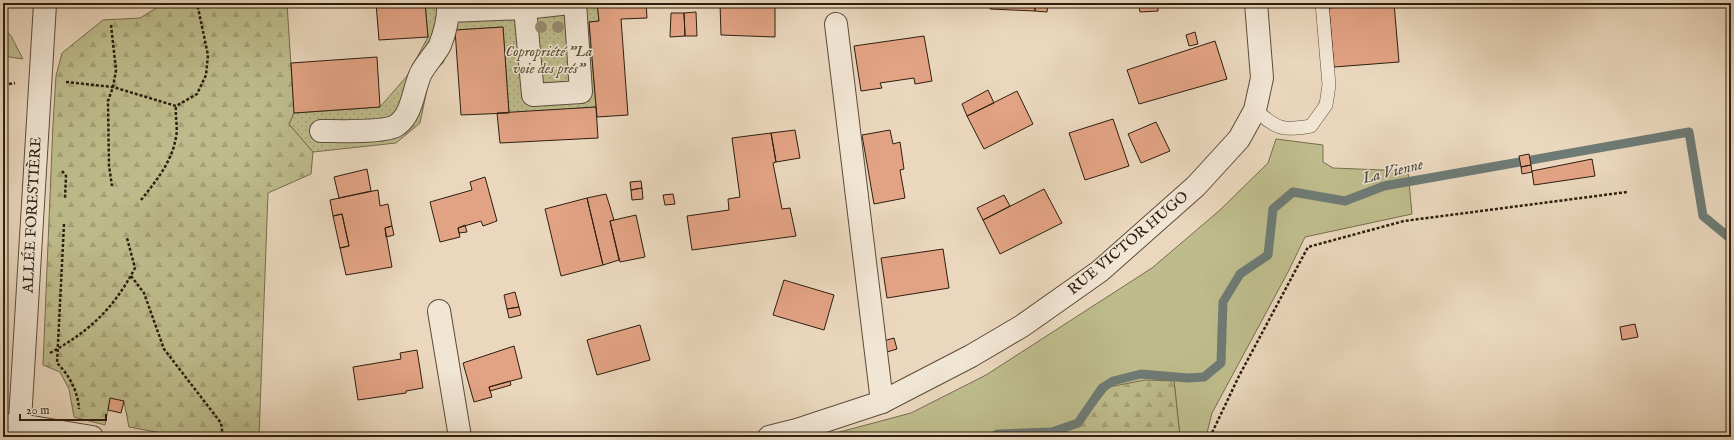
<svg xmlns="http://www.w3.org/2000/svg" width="1734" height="440" font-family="'IM FELL English',serif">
	<defs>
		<pattern id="forest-firs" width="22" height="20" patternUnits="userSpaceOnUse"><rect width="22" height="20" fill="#bebc8c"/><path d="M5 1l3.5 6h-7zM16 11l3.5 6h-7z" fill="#a4a178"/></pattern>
		<pattern id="garden-dots" width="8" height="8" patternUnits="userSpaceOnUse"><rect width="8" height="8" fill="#bebc8c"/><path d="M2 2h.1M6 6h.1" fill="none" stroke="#a4a178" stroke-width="1.8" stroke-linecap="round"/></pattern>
	</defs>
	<rect width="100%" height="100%" fill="#ead7bd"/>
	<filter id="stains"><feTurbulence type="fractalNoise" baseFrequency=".005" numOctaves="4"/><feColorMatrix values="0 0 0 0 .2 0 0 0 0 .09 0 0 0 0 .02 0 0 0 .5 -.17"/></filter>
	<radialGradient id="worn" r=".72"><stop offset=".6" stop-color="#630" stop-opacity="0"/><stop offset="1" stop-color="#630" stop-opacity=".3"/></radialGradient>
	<!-- green -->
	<path fill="#bebc8c" stroke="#766e4e" d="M3,27L11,36L23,59L3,56Z
		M1276,139L1323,145V162L1333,168L1408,171L1412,214L1305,237L1288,272L1212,413L1206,437H1180L1174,381L1109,387L1078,426L1042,437H831L832,434L911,413L986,375L1152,268L1220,210L1268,163Z"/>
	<!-- forest -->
	<path fill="url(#forest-firs)" stroke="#766e4e" d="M181,3H287L294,113L289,124L313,152L311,174L268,193L259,437H183L129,427L124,402L110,399L105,425L74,417L69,389L60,372L43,365L53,124L56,76L62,53L103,20L140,18L158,7H175Z
		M1145,380L1174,381L1180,437H1042L1078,426L1109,387Z"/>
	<!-- garden -->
	<path fill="url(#garden-dots)" stroke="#766e4e" d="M425,3H597L599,21L589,22L596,107L509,113L503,27L455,30L443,63L430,75L420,123L396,143L313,152L289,124L294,113L380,107L407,76L428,37Z"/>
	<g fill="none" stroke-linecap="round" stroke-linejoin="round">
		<!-- stream -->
		<path stroke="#6e7b75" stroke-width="9" d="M992,437L997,434L1052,432L1078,423L1102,388L1113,381L1141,374L1188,378L1204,377L1221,363L1223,302L1240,274L1268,255L1273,209L1293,192L1345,201L1384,186L1689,132L1703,216L1731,239"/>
	</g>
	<!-- building -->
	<path fill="#e2a384" stroke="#2d1f0f" d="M376,3H425L428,37L379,40Z
		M597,3H646L647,18L621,19L628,115L597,117L589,22L599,21Z
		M720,3H775V37L721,35Z
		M990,3H1035V11L990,9Z
		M1035,3H1048L1047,12L1035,11Z
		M1139,3H1180L1139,7Z
		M1328,3H1343L1344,6L1329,8Z
		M1343,3H1394L1399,62L1334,67L1329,8L1344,6Z
		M1158,5V11L1140,12L1139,7Z
		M696,12L697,36H685L684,13Z
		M671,13H684L685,36L670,37Z
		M503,27L509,113L461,115L455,30Z
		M1195,32L1198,44L1189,46L1186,35Z
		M924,36L932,81L915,84L914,78L880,83L882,88L861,91L854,46Z
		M1215,41L1227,79L1139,104L1127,70Z
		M377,57L380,107L294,113L291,63Z
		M988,90L994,103L967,116L962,104Z
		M1017,91L1033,124L984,149L967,116Z
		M596,107L598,138L500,143L497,113Z
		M1113,119L1129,166L1085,180L1069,133Z
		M1156,122L1170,151L1141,163L1128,134Z
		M795,130L800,158L776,162L771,133Z
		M890,130L893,144L900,142L904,169L900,170L905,198L874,204L862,135Z
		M771,133L776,162L773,163L782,209L790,208L796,236L692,250L687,216L729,210L728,199L740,197L732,138Z
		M1529,154L1531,165L1521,167L1519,156Z
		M1592,159L1595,176L1534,185L1532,171Z
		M1531,165L1532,172L1522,174L1521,167Z
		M367,169L371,191L339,198L334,177Z
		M485,177L497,221L483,226L481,221L458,228L460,237L440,242L430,202L472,190L470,182Z
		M641,181L642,188L631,190L630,182Z
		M642,188L643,199L632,200L631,190Z
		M1044,189L1062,223L1000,254L983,220Z
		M378,190L380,206L388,204L392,226L385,228L392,267L346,275L340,248L349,246L342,214L333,216L330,200Z
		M606,194L614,220L610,221L619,260L603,265L587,198Z
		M673,194L675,204L665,205L663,195Z
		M1004,195L1010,206L983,220L977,208Z
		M587,198L603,265L561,276L545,209Z
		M342,214L349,246L340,248L333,216Z
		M636,215L645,257L620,262L610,221Z
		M465,225L467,232L459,233L458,228Z
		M392,226L394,235L386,237L385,228Z
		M943,249L949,288L887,298L881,258Z
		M784,280L834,295L824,330L773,315Z
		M515,292L519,307L507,309L504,295Z
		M519,307L521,315L509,318L507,309Z
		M1635,324L1638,337L1622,340L1620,327Z
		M640,325L650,360L597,375L587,340Z
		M894,338L897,349L887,352L883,341Z
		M514,346L522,378L489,387L492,397L474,402L463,363Z
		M417,350L423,388L406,391V393L358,400L353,367L401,359L400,353Z
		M510,381L511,385L490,391L489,387Z
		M110,398L124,401L121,413L108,410Z"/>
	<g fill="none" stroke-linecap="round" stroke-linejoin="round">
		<defs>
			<path id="service" d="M1255,110C1278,129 1281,131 1311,126L1326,105L1329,85L1322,3"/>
			<path id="minor" d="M525,8L570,3
				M449,11L525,8L533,95L581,92L575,3
				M836,24L882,402
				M321,131C337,131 386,133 397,125C413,114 413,89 421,73C426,63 437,52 440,45C445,32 449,17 448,3
				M439,311L460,437
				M3,425H20"/>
			<path id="tertiary" d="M20,425L92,437
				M19,437L45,4
				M769,437L797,430L882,402L971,356L1022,326L1100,271L1196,186L1239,139L1255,110L1262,78L1256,3"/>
		</defs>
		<!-- service casing -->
		<use href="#service" stroke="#5c4d3a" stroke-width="14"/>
		<!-- minor casing -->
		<use href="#minor" stroke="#5c4d3a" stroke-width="24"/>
		<!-- tertiary casing -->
		<use href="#tertiary" stroke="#5c4d3a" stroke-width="24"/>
		<!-- path -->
		<path stroke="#2d1f0f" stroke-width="2.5" stroke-dasharray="3 2" stroke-linecap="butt" d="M111,25L116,70L113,87L108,101L109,166L112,186
			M66,82L113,87L176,106L197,94L206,75L208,55L197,3
			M9,84L15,83
			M62,171L66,176L65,198
			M141,200C156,181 172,162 176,137C178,128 175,116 176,106
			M64,224L57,363C69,375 78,391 79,409
			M131,276L144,293L164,349L221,423L223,437
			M50,353C90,331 114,308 135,268L127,238
			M1210,437L1239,376L1308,247L1404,221L1627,192"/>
		<!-- service -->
		<use href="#service" stroke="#f1e5d4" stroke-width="13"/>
		<!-- minor -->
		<use href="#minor" stroke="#f1e5d4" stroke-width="22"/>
		<!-- tertiary -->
		<use href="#tertiary" stroke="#f1e5d4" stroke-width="22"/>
	</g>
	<!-- trees -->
	<g fill="#9a8c72">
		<circle cx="541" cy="27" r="6"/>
		<circle cx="558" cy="27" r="6"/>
	</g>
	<g text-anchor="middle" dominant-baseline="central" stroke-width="3" stroke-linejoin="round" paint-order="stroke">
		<!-- park labels -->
		<g font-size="15" font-style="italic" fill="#584e34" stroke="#f1e5d4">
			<text x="549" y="51">Copropriété "La<tspan x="549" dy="17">voie des prés"</tspan></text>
		</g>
		<!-- street labels -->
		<g font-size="15" fill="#2d1f0f" stroke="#f1e5d4">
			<text transform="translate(32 215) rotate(-87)">ALLÉE FORESTIÈRE</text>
			<text transform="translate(1128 243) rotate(-40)">RUE VICTOR HUGO</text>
		</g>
		<!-- water labels -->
		<g font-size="16" font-style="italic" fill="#4e4d42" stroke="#f1e5d4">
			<text transform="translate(1393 172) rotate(-14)">La Vienne</text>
		</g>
	</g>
	<!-- margin -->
	<rect width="1734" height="440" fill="none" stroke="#ead7bd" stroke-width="16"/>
	<rect x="4" y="4" width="1726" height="432" fill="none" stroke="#2d1f0f" stroke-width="2"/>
	<rect x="8" y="8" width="1718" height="424" fill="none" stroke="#2d1f0f"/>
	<!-- scale -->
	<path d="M20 414v6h86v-6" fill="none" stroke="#2d1f0f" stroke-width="2"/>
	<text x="26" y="414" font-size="12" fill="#2d1f0f" stroke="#f1e5d4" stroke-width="3" paint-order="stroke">20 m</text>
	<rect width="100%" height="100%" filter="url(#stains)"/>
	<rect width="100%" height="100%" fill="url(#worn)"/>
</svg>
